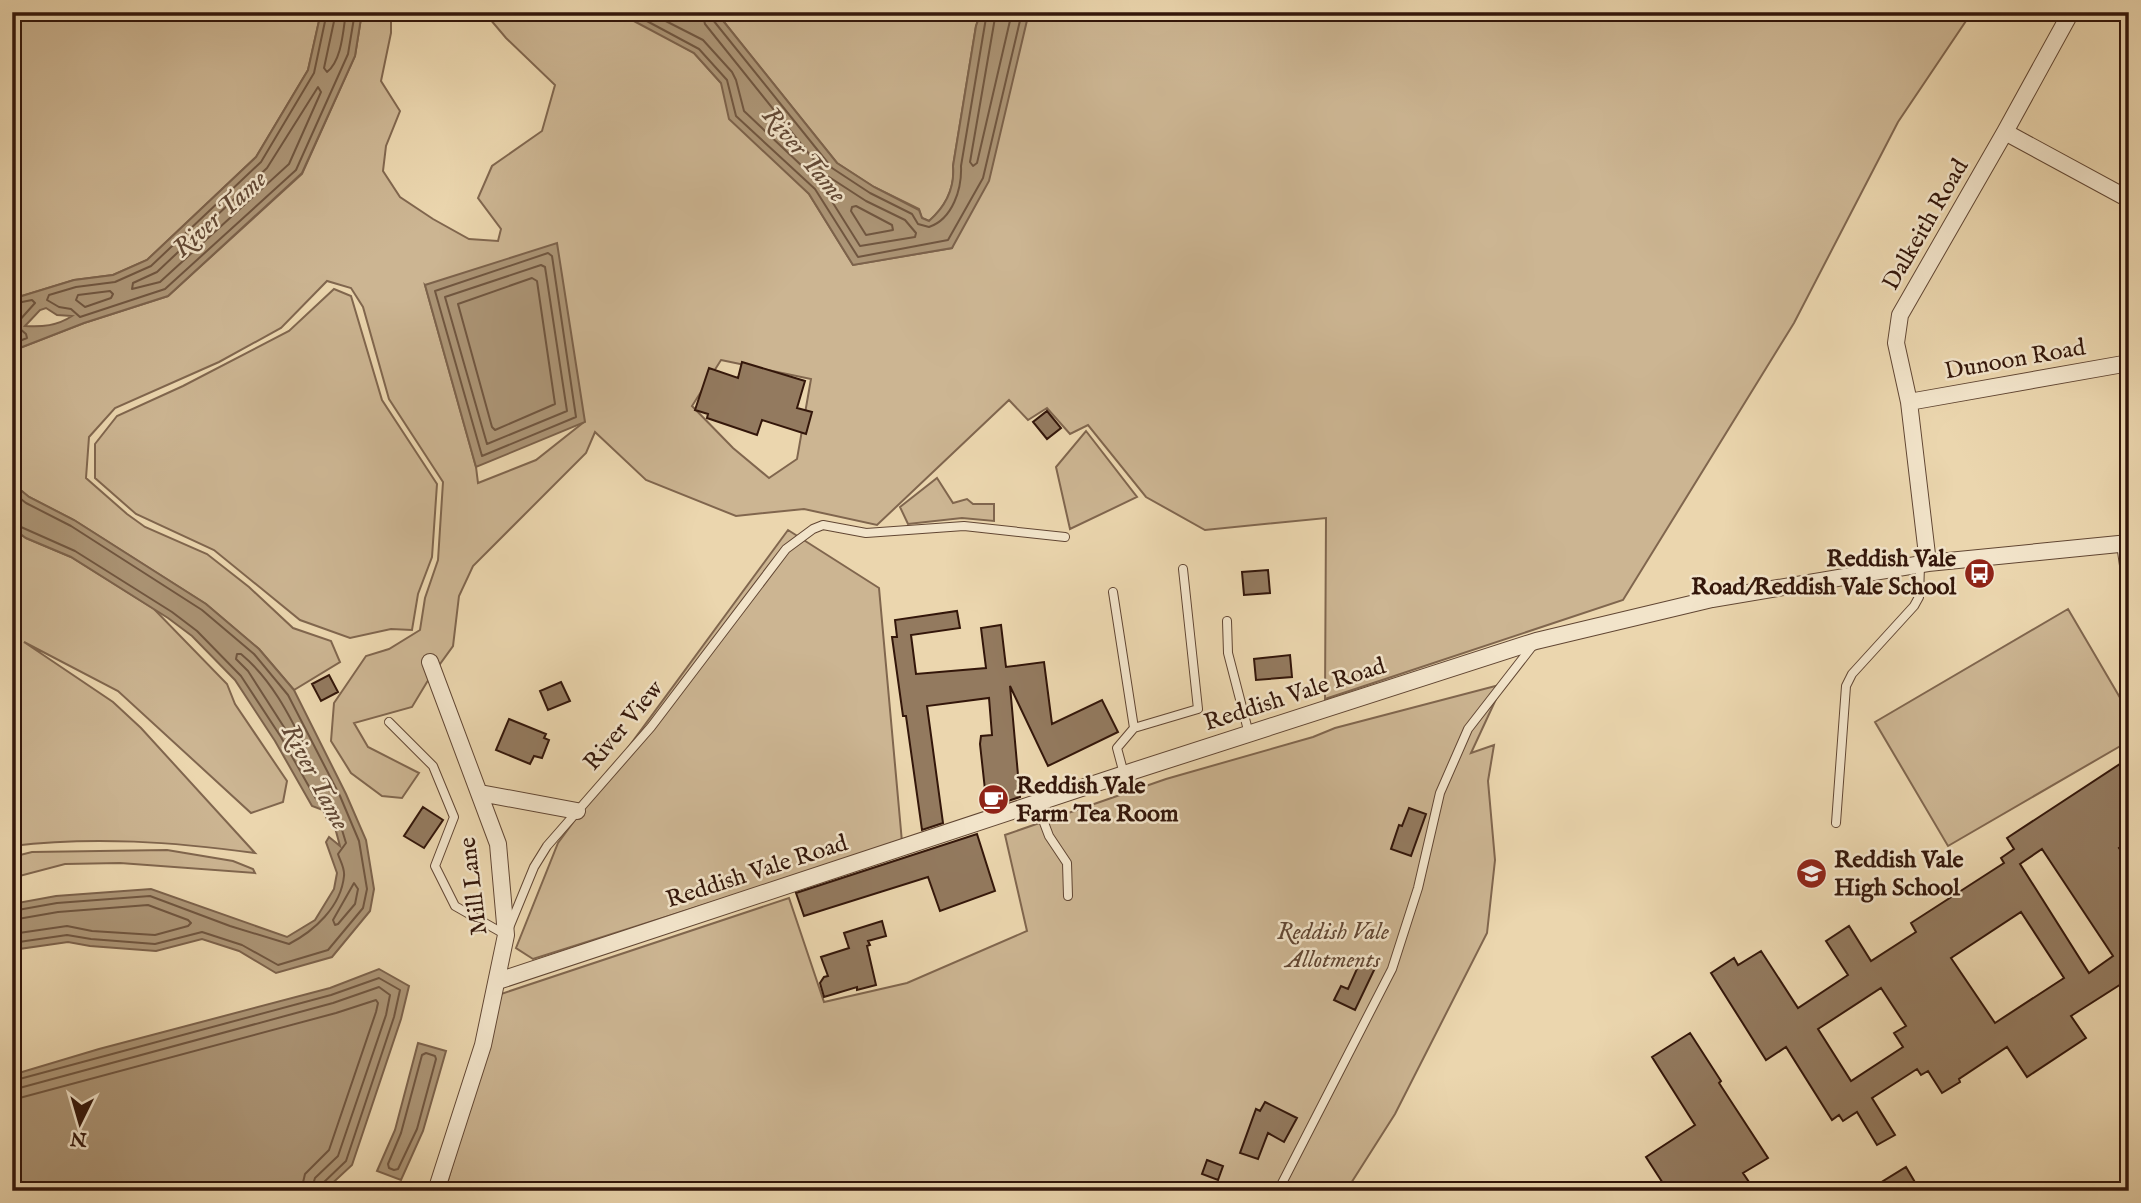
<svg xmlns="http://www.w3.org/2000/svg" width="2141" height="1203" font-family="'IM FELL English',serif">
	<rect width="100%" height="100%" fill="#ebd6ae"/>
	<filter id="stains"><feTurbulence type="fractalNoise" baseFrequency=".00286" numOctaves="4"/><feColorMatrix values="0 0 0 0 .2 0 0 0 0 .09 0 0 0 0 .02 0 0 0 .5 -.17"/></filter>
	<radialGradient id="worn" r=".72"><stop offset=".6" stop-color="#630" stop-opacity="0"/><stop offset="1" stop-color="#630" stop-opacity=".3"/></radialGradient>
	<!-- green -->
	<path fill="#ccb592" stroke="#80664e" stroke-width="2" fill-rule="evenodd" d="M12,12H321L308,70L256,157L147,260L113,275L74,280L12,299Z
		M362,12H391V33L381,81L400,111L386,146L383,171L400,197L433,219L469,239L498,241L501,229L478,198L492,166L542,131L555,85L506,38L484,12H620L694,53L721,83L809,194L853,265L952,248L1029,12H1972L1898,122L1794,323L1623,600L1325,699L1326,518L1205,530L1146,497L1088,425L1070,434L1047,408L1028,420L1009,400L877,525L804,509L736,516L646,480L595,432L586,453L473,566L459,596L453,646L427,682L412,707L354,723L368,747L419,773L402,798L382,796L351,773L331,741L334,703L366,656L389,649L420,630L425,598L438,560L443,482L389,399L363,307L351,288L327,281L281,328L219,362L115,408L89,437L86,478L127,514L145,527L207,554L249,587L293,628L331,641L340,662L294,690L259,649L206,604L74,520L29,497L12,483V351L84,323L168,296L302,174L355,56ZM425,285L584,422L536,460L478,483L476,467ZM721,360L811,379L797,459L769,478L733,448L692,406Z
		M716,12H981L976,26L953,166C955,189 946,206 929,221L922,218L919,209L874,187L837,163Z
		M334,289L351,296L382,400L437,484L432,557L418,594L412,630L391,629L350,638L300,620L214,550L136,514L95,478V444L117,416L183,386L289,331Z
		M1086,431L1137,497L1070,529L1056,467Z
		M937,478L953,503L967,499L973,504H994V521L962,518L908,524L900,507Z
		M12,528L26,538L71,557L154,609L227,684L235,704L287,781L283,802L251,813L118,691L24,642L113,702L141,728L255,853C174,842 94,836 12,846Z
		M788,530L879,588L902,842L533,959L516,948L558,843Z
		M2068,609L2129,713V741L1948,846L1875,722Z
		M1503,684L1471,753L1494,745L1488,781L1495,860L1487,933L1395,1114L1346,1191H445L501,994L789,898L824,1002L907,983L1027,931L1005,835L1166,779L1313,737L1335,728Z
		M167,850L233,861L253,869L255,873L120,863L65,864L12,878V857L32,852Z"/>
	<!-- water -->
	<path fill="#ac9576" stroke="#7c624b" stroke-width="2" fill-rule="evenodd" d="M321,12H362L355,56L302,173L168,296L84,323L12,351V299L74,280L113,275L147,260L256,157L308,70ZM46,308L57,315L72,316C57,326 42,327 25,326L40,310Z
		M617,12H716L837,163L874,187L919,210L922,218L929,221C946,206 955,189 953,166L976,26L981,12H1029L989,181L952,248L853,265L809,194L729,119L721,83L694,53Z
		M557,243L585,422L476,467L425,285Z
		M12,483L29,497L74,520L206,604L259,649L294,690L346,794L366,840L374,889L370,911L332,957L276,973L239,951L202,939L156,951L90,946L68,942L12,950V904L56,896L151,889L287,937L315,920L334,889L337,873L326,842L329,837L340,846L334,824L328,821L323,810L312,806L275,741L235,680L192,636L168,618L71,557L26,538L12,528Z
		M379,969L409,986L401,1019L352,1165L324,1191H12V1075L99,1049L330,988Z
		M418,1043L446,1051L423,1131L401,1180L377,1171L395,1130Z"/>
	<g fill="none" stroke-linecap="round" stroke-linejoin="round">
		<!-- shore -->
		<path stroke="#705640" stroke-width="2" d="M327,12L314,73L261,162L151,266L115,282L76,287L49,295L47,300L59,307L71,309L80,317L165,289L296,170L348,54L355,12
			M336,12L324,68L327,72C342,60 343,31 346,12
			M630,12L699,49L727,80L736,116L815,189L858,257L948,240L983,178L1022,12
			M648,12L703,40L732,72L736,80L744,111L821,184L860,246L915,237L916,233L905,220L866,201L826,175L705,24L702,12
			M711,12L713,20L832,168L870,193L912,214L918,224L929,227C953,219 962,188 961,166L987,12
			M996,12L970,162L973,166L977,163L1012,12
			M318,87L321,92L289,164L160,282L132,289L133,283L157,272L267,168Z
			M856,206L892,225L893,230L866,235L851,211L852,207Z
			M548,253L552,256L576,417L482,456L435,291Z
			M541,265L545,267L567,411L487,444L445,297Z
			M532,278L537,281L555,404L495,430L492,427L458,304Z
			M110,291L113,294L111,298L85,307L76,300L78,295Z
			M12,304L32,300L35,303L18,322L19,328L26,334L27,338L12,344
			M12,492L26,503L71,526L202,610L254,654L288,695L340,796L359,841L367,889L363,908L328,950L278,965L242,945L202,932L155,944L91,939L67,935L12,943
			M12,523L75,551L172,612L197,631L241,676L281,737L316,799L328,805L339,820L346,843L338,854C340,861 345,868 344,876C341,907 314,931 289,944L230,926L150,896L57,903L12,911
			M237,654H241C271,679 289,714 306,749L305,753L300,752L248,671L236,659Z
			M354,883L358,889L355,904L338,924L335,925L333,920Z
			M12,920L58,912L148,905L188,920L191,923L188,926L155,935L92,931L67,926L12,934
			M426,1053L435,1056L436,1059L417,1129L398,1169L394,1170L389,1168L388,1164L401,1133L422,1055Z
			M12,1081L331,995L379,978L400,990L394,1017L346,1161L322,1184L320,1191
			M12,1090L333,1003L379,987L390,995L386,1015L338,1156L315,1178L311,1191
			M12,1100L336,1013L376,1000L378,1003L376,1012L329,1150L305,1174L301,1191"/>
	</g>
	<!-- building -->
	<path fill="#937a5f" stroke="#33160a" stroke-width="2" fill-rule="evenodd" d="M742,362L805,381L797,408L812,412L806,434L762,420L757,435L707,418L708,414L695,410L709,368L738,378Z
		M1047,411L1061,428L1047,439L1033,422Z
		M1268,570L1270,593L1244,595L1242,572Z
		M957,611L960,628L911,635L916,674L986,668L981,628L1001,625L1006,667L1044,662L1052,724L1102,700L1118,732L1048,766L1010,686L1020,797L987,808L980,744L981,736L992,735L989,698L927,706L943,823L922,830L906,716H903L892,637H897L895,620Z
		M1290,655L1292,677L1256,680L1254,659Z
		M329,675L338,692L321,701L312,684Z
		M561,682L570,701L548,710L540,691Z
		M509,719L546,734L544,738L549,740L542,758L534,756L530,764L496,750Z
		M2129,758V841L2119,848L2129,862V979L2071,1016L2086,1038L2027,1077L2007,1047L1959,1079L1960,1082L1942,1093L1928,1071L1921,1075L1917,1069L1872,1098L1895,1135L1877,1145L1857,1112L1843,1121L1839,1115L1832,1120L1786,1047L1766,1060L1711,973L1734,958L1738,965L1761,951L1798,1008L1848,975L1826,941L1849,926L1871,961L1916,932L1911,923L2004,863L2001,858L2014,849L2007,838ZM2042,849L2113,956L2089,973L2020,864ZM2021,912L2064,978L1995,1023L1951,958ZM1881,988L1906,1026L1894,1033L1903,1047L1851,1081L1818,1029Z
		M423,807L443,820L424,848L404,836Z
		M1409,808L1426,814L1411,856L1391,849L1399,825L1402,826Z
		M977,834L995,891L940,911L928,877L804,916L796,893Z
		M882,921L886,936L868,941L870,945L867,946L876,985L857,990V987L824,997L820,983L824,977L828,976L821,957L849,948L844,933Z
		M1360,962L1375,968L1355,1010L1334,1000L1341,986L1348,989Z
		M1690,1033L1721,1081L1719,1083L1768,1158L1743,1173L1755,1191H1668L1646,1157L1695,1125L1652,1057Z
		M1265,1102L1297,1118L1284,1142L1268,1133L1258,1159L1240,1153L1256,1109L1260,1111Z
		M1207,1160L1223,1166L1218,1180L1202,1174Z
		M1906,1167L1916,1184L1904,1191H1867Z"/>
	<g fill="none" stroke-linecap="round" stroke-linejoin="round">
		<defs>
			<path id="lane" d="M2121,544L2129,601
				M1113,592L1134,728L1117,748L1124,774
				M1227,621L1228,653L1249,734
				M389,722L433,766L454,817L435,866L455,906L506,935L534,867L547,846L651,727L786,549L813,529L823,525L866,533L964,526L1065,537
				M1134,728L1198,709L1183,569
				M1037,804L1049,836L1067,863L1068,896
				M1836,823L1846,686L1852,674L1914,606L1919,597L1920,565
				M1278,1191L1392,969L1418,888L1440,793L1468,729L1534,644"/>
			<path id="street" d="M2005,132L2123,196
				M1909,402L2129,363
				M1928,563L1909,402L1896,343L1900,315L2005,132L2071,12
				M430,662L498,844L506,935L483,1045L436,1191
				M480,793L577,811
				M498,981L1124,774L1536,641L1712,599L1928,563L2129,543"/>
		</defs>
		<!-- lane casing -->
		<use href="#lane" stroke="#614633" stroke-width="10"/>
		<!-- street casing -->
		<use href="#street" stroke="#614633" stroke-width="18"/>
		<!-- lane -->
		<use href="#lane" stroke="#f2e4ca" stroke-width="8"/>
		<!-- street -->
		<use href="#street" stroke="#f2e4ca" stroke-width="16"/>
	</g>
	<!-- icons -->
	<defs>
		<symbol id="bus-disc" viewBox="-11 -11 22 22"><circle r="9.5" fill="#8f2418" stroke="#f2e4ca"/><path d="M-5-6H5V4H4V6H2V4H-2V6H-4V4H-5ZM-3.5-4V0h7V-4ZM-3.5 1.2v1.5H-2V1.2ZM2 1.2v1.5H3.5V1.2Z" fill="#fff"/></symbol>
		<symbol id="cafe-disc" viewBox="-11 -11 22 22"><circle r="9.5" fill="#8f2418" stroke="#f2e4ca"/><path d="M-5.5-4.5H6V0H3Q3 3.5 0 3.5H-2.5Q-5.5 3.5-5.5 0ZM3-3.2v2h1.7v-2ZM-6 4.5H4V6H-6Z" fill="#fff"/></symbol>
		<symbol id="school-disc" viewBox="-11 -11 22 22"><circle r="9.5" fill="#8f2418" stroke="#f2e4ca"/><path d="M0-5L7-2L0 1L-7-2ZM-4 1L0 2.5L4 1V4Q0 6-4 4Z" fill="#fff"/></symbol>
	</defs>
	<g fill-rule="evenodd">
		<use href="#bus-disc" x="1962" y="556" width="35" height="35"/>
		<use href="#cafe-disc" x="976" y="782" width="35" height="35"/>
		<use href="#school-disc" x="1794" y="856" width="35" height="35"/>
	</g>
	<g text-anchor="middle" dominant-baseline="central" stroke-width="5" stroke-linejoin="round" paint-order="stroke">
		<!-- street labels -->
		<g font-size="24" fill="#33160a" stroke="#f2e4ca">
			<text transform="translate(1926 225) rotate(-60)">Dalkeith Road</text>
			<text transform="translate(2015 360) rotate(-10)">Dunoon Road</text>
			<text transform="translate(1295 695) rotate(-18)">Reddish Vale Road</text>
			<text transform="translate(624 726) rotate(-50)">River View</text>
			<text transform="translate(757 872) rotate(-18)">Reddish Vale Road</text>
			<text transform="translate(474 886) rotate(-97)">Mill Lane</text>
		</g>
		<!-- poi labels -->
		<g font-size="24" font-weight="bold" fill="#33160a" stroke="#f2e4ca" text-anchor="start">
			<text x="1956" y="559" text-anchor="end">Reddish Vale<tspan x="1956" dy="28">Road/Reddish Vale School</tspan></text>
			<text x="1016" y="786">Reddish Vale<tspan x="1016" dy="28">Farm Tea Room</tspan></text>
			<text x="1834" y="860">Reddish Vale<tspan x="1834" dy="28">High School</tspan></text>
		</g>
		<!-- park labels -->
		<g font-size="24" font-style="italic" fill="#614633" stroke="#f2e4ca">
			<text x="1333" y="932">Reddish Vale<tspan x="1333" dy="28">Allotments</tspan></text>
		</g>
		<!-- water labels -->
		<g font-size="26" font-style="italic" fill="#634935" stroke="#f2e4ca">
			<text transform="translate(804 155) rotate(50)">River Tame</text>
			<text transform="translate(220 214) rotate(-42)">River Tame</text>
			<text transform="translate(315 777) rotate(62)">River Tame</text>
		</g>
	</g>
	<!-- margin -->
	<rect width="2141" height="1203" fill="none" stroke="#ebd6ae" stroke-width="42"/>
	<rect x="14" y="14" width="2113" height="1175" fill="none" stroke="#33160a" stroke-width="3.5"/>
	<rect x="21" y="21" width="2099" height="1161" fill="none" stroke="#33160a" stroke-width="2"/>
	<!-- north arrow -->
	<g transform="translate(80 1123) rotate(185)" stroke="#f2e4ca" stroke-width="5" paint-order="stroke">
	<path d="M0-5L12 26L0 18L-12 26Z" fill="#33160a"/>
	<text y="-10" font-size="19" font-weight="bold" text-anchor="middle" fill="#33160a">N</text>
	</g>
	<rect width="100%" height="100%" filter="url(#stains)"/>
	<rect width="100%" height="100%" fill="url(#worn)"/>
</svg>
